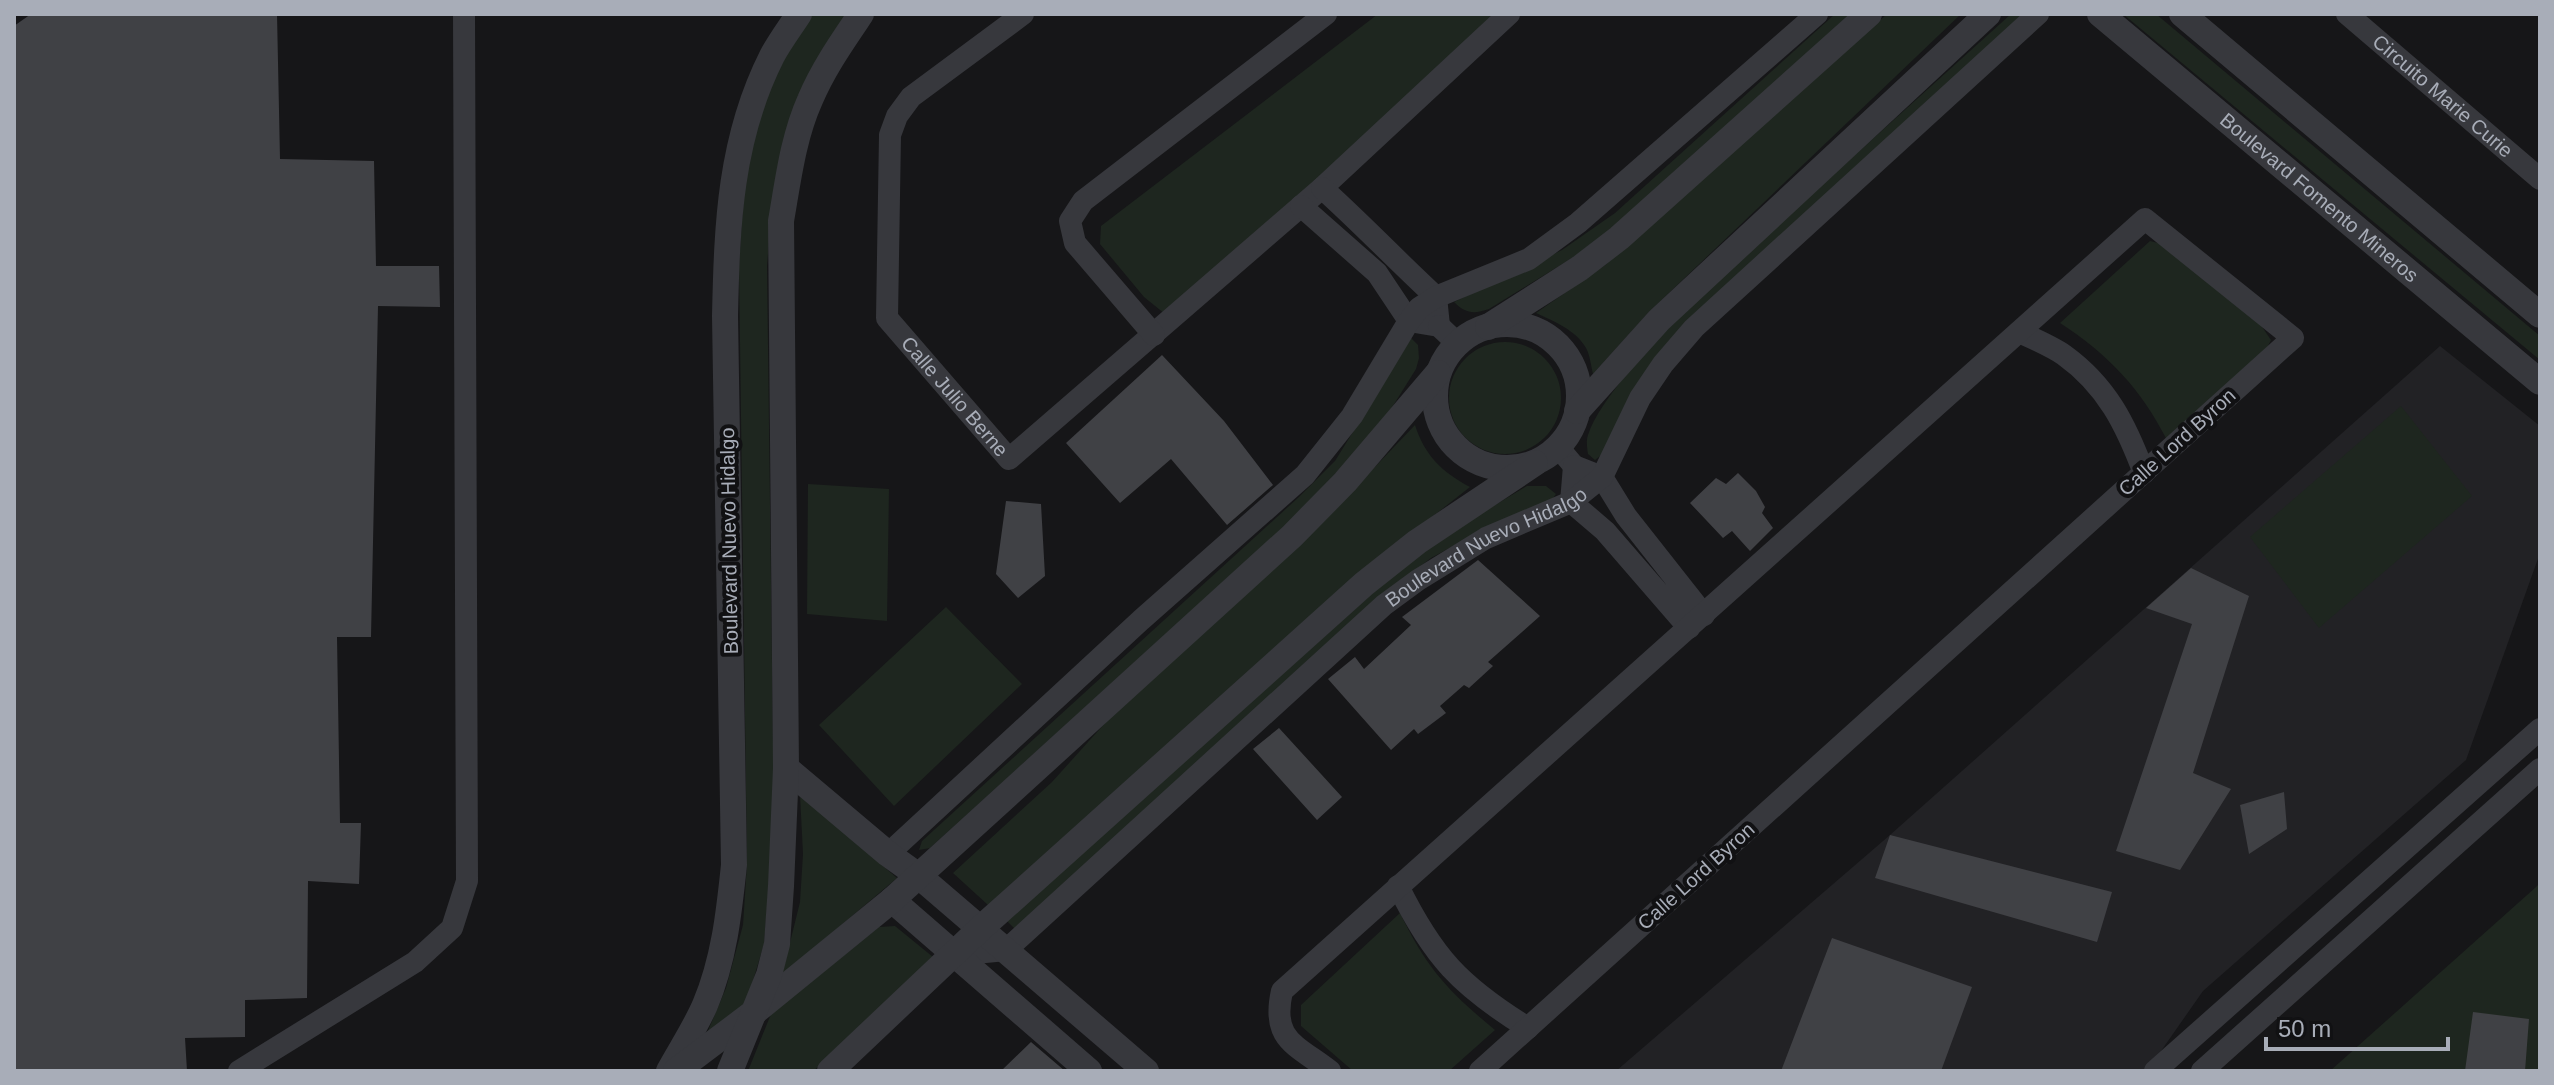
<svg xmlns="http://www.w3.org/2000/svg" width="2554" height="1085" font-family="Arial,sans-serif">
	<rect width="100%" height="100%" fill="#161618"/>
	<!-- built -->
	<path fill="#222225" d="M2440,346L2540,426V553L2466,760L2203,991L2147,1071H1616L1890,835Z"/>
	<!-- green -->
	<path fill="#1e261f" d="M812,14H849L772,205L767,266L774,823L764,944L746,1004L702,1045L726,988L743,925L747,864L739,267C742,224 743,179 754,137C764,94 787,50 812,14Z
		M1378,14H1504L1170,318L1144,297L1100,244L1101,226Z
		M1835,14H1850L1624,219L1577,255L1489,309C1474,314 1466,314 1454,302L1562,250L1615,213Z
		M1887,14H1961L1649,312L1593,374C1591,366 1590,355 1586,348C1576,330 1553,321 1536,313L1605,265Z
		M2011,14H2023L1689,321L1604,453L1595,460L1588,454C1587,448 1586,440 1588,435C1599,400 1654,343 1679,314Z
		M2123,14H2156L2540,336V360Z
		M2150,241L2162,244L2258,321L2271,340L2265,352L2167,440C2141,389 2109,355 2060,323Z
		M1411,338L1418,345L1419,358L1416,369L1386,417L1307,506L930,848L919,850L922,841L1300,496L1335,461Z
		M1449 398a56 56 0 1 1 112 0a56 56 0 1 1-112 0Z
		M2401,406L2472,496L2319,628L2250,537Z
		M1415,425C1425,456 1442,472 1470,487L1356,577L988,905L953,873L1052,782L1116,711L1307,538Z
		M808,484L889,489L887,621L807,614Z
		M1527,486H1546L1556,494L1551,501L1490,526L1431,558L1384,594L1015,929L1007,921L1423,548Z
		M946,607L1022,684L894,806L819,725Z
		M800,795L897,878L782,975L800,902L803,854Z
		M2540,883V1071H2330L2536,887Z
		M1400,913C1427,969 1448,991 1495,1030L1449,1071H1353L1301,1026V1005Z
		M895,926L933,957L923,982L813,1071H748L771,1014L879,927Z"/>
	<!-- building -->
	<path fill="#404145" d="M31,14H277L280,159L374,161L376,266H439L440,307L378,306L371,637H337L340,823H361L359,884L308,881L307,998L245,1000V1037L185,1038L187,1071H14V26Z
		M1162,355L1224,421L1273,485L1227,525L1171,459L1120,503L1066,443Z
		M1738,473L1756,491L1765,507L1762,513L1773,528L1750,551L1732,531L1723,538L1690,503L1716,478L1726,484Z
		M1006,501L1041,504L1045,576L1018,598L996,574Z
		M1478,560L1540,616L1488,662L1493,666L1469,688L1464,685L1440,706L1446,713L1418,734L1414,729L1391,750L1328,679L1355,657L1364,669L1411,625L1402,617Z
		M2191,568L2249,596L2193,773L2231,789L2180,870L2116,851L2192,624L2146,608Z
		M1279,728L1342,797L1317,820L1253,749Z
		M2284,792L2287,829L2249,854L2240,805Z
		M1890,835L2112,892L2097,942L1875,878Z
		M1832,938L1972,987L1941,1071H1781Z
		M2473,1012L2529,1019L2525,1071H2465Z
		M1031,1042L1065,1071H1001Z"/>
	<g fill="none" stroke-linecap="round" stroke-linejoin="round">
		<!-- minor -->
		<g stroke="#37383d" stroke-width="22">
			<path id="s1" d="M1023,14L911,97L897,116L890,135L887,318L1009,459L1322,188L1509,14"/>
			<path id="s2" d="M2347,14L2540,179"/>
			<path d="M1301,206L1377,273L1409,321L1439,326L1436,297C1397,261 1361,223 1322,188"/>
			<path d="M1439,326L1458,344"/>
			<path d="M2019,332C2034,339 2051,346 2064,355C2107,386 2126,425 2144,473"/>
			<path d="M1154,335L1075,243L1070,221L1083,201L1326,14"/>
			<path d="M1558,447L1574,466"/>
			<path d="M1689,628L1605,531L1571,502L1574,466L1602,477L1626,516L1704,615"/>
			<path d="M888,854L1141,620L1305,475L1352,416L1409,321L1419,308L1436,297L1529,259L1578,223L1817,14"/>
			<path d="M1398,886C1433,957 1460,986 1528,1028"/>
			<path id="s3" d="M954,955L1006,950L1384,605L1418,580L1486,538L1571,502L1602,477L1640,398L1663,364L1694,328L2038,14"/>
			<path d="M239,1071L415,962L452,928L467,881L464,14"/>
			<path d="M1330,1071C1295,1044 1271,1040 1282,991L2145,219L2293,338L1480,1071"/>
			<path d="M2155,1071L2540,729"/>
			<path d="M2202,1071L2540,769"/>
		</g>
		<!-- tertiary -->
		<g stroke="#37383d" stroke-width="26">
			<path id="s4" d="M2100,14L2540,382"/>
			<path d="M2182,14L2540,315"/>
			<circle cx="1507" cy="396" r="72"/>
			<path d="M1488,327L1580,268L1619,238L1869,14"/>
			<path d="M1577,411L1659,320L1988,14"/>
			<path d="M786,768L888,854L920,877L1146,1071"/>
			<path d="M892,900L1089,1071"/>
			<path d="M669,1071C681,1049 695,1028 705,1005C724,960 729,913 734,865L725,316C727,224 730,139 772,56C780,41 790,28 799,14"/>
			<path d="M676,1071L757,1010L892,900L1292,536L1345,482L1438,373"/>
			<path d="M730,1071L769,975L777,944L781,886L786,768L781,221C788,181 793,138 810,100C823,69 842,42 861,14"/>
			<path d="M830,1071L980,929L1364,584L1417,542L1535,463"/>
		</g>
	</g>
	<g text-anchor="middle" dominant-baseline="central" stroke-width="8" stroke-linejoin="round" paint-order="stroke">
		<!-- street labels -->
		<g font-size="20" fill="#a8adb8" stroke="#111113">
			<text stroke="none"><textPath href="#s2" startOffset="126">Circuito Marie Curie</textPath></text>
			<text stroke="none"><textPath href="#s4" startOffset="286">Boulevard Fomento Mineros</textPath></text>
			<text stroke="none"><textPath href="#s1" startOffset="470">Calle Julio Berne</textPath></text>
			<text transform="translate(2177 442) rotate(-42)">Calle Lord Byron</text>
			<text transform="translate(729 541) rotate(-91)">Boulevard Nuevo Hidalgo</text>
			<text stroke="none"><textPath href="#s3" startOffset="682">Boulevard Nuevo Hidalgo</textPath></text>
			<text transform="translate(1696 876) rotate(-42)">Calle Lord Byron</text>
		</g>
	</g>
	<!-- border -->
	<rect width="2554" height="1085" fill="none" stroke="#a8adb8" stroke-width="32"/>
	<!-- scale -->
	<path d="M2266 1037v12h182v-12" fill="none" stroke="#a8adb8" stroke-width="4"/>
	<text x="2278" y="1037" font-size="24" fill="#a8adb8" stroke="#111113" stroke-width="6" paint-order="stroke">50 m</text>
</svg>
